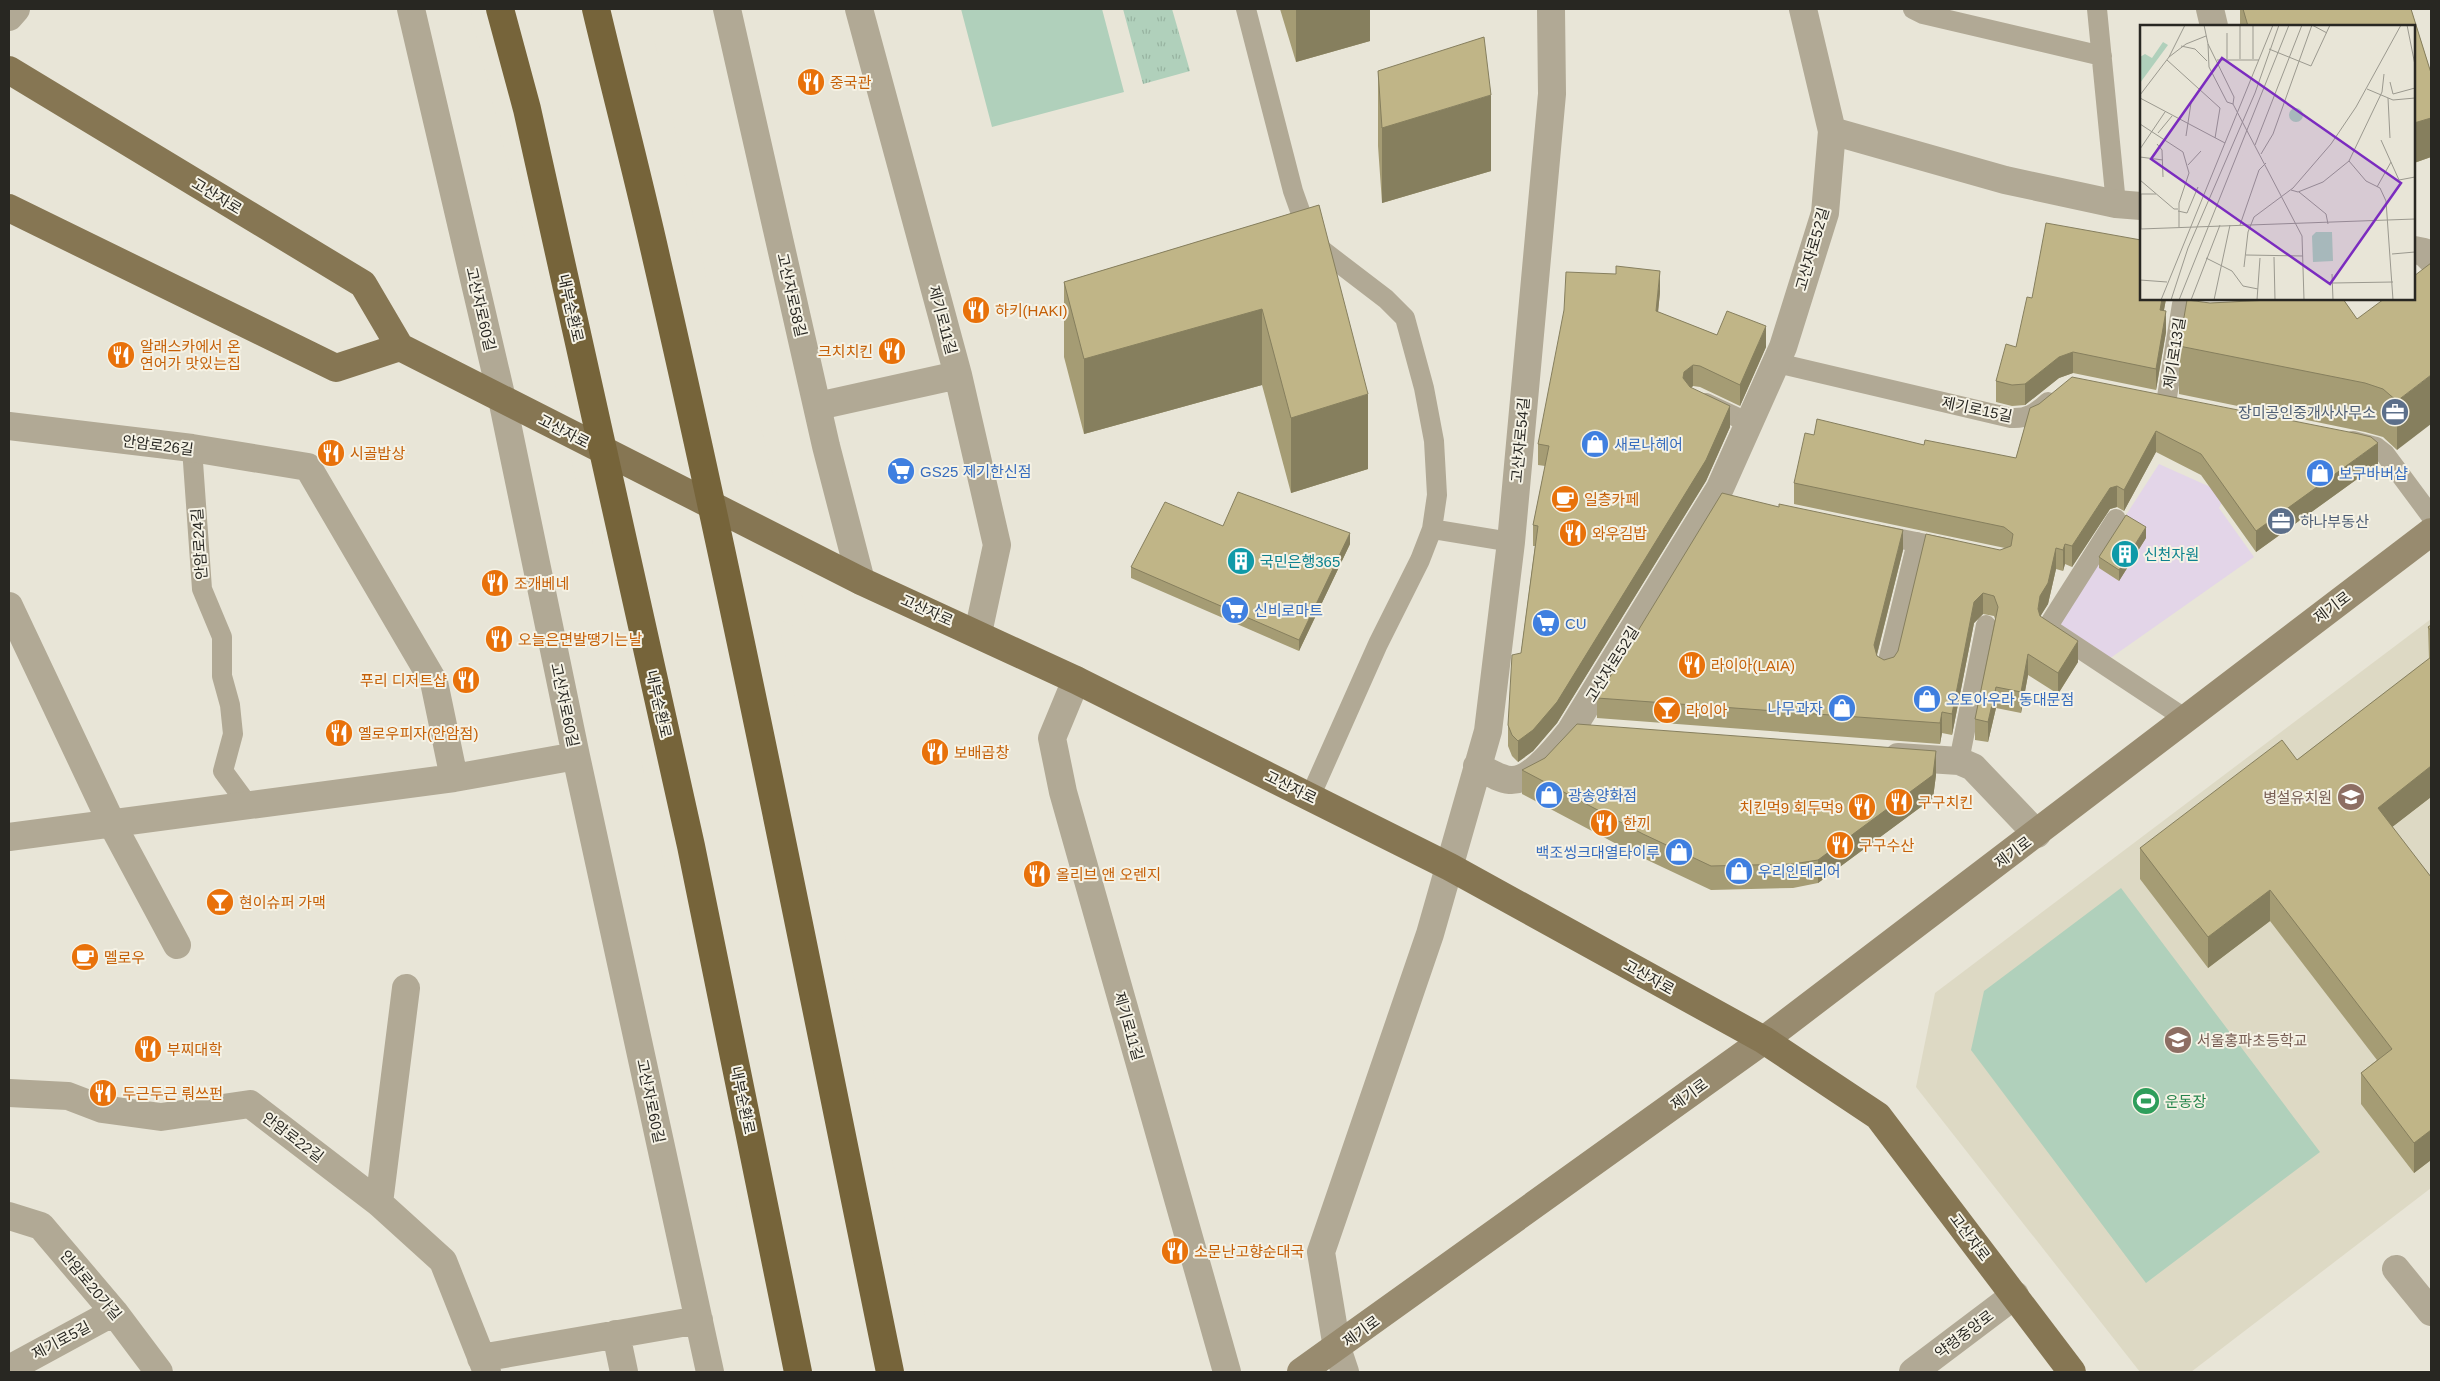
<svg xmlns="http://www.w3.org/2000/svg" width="2440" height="1381" font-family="Helvetica,'Noto Sans KR',sans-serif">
	<defs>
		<pattern id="park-tufts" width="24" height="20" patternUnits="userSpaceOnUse" patternTransform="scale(1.25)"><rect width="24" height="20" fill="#b0d0bb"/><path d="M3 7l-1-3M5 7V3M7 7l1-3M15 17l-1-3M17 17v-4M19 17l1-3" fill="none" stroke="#97b3a0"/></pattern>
	</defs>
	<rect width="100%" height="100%" fill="#e8e5d7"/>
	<!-- industrial -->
	<path fill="#e3d5e8" d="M2159,464L2226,494L2219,508L2254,557L2109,659L2055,625Z"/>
	<!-- built -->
	<path fill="#ddd9c4" d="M2431,619V1188L2191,1372H2140L1916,1087L1935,993Z"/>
	<!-- park -->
	<path fill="url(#park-tufts)" d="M1123,9H1172L1190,71L1143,84Z"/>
	<!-- pitch -->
	<path fill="#b0d0bb" d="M961,9H1102L1124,92L992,127Z
		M2121,888L2320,1152L2146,1283L1971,1050L1984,991Z"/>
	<!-- pier -->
	<path fill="#e8e5d7" d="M470,9H646L666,86L730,391L755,402L811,633L778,619L937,1372H771L692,989L592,540L588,538L518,207Z"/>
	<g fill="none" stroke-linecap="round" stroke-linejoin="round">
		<!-- lane -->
		<path stroke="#b1a995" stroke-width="20" d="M1246,9L1293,191L1304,222L1322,250L1386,299L1405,318L1424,388L1434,441L1437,495L1432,529L1420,560L1378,644L1310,797
			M1913,9L1923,14L2102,56
			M2097,9L2116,204
			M1777,363L2011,418C2028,419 2036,413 2048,402
			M1706,403L1749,423
			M2166,403L2182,304
			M2353,441L2376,447L2385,454L2431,516
			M192,448L202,589L222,637V676L230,705L233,734L223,771L248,805
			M2116,519L2050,623V629L2186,719
			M1432,529L1511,542
			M1876,534L1951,549
			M1886,669L1917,542
			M1959,761L1986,625"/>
		<!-- street -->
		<path stroke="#b1a995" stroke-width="28" d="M411,9L502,399L576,756L710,1372
			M727,9L826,446L861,581
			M859,9L958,375L997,545L978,633
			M2210,9L2214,26
			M9,17L16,9
			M1832,131L2005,180L2116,204L2141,206
			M2414,250L2424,252L2431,259
			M818,406L958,375
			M9,426L192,448L308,467L434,682L454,778
			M9,606L111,822L177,945
			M1076,680L1052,738L1063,792L1227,1372
			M1898,757L1959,761L1973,767L2037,834
			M1477,766C1487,771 1499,779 1510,780C1531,782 1558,747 1570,732L1720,488L1783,347L1825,213L1832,131L1803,9
			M9,837L454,778L576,756
			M9,1093L68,1096L102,1109L161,1117L250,1104L379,1203L443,1261L487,1372
			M379,1203L406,988
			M9,1216L41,1226L114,1312L159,1372
			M2396,1269L2431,1312
			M616,1334L624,1372
			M481,1358L699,1320
			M9,1369L114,1312
			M1345,1372L1337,1348L1321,1252L1430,934L1488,731L1511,542L1552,94L1551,9
			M1913,1372L2015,1295"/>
		<!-- secondary -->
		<path stroke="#988b6f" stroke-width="28" d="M1301,1372L1764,1040L2431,532"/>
		<!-- primary -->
		<path stroke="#867653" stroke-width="28" d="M9,70L363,284L400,347L861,581L1076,680L1450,867L1764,1040L1878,1116L2072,1372
			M9,208L336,368L400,347"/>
		<!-- highway-bridge -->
		<path stroke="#76643a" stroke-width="28" d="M500,9L527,109L691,846L798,1372
			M596,9C616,93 638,176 657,261C742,630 814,1001 890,1372"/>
	</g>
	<!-- wall -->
	<path fill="#a59c74" d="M1280,9H1370V41L1296,62Z
		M2240,9H2411L2431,73V157L2414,163V26H2240Z
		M1378,71L1491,171L1382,203L1378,146Z
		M1319,205L1368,469L1291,493L1262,385L1084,434L1064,357V282Z
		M1660,292L1658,312L1717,335L1766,347L1740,406L1700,387L1693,386L1691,388L1730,427L1706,481L1557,723L1533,751L1518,762L1512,756L1508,746V725L1521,653L1535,546H1533V525L1545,466L1538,465V444Z
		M2032,298L2166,299L2164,310L2166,332L2156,390L2073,373L2059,378L2025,405L2012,406L1996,402V381L2016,347Z
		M2271,299H2343L2357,319L2414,299L2397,450L2383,437L2365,432L2179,394V346L2210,303L2271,300Z
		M2030,408L2378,464L2256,552L2201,475L2156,452L2124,511L2117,507L2110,509L2072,567L2065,564L2063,571L2056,569L2048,604L2040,616L2078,662L2058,694L2028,675L2021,713L1996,708L1988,742L1975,740V719L1995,619L1994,616L1983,614L1974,623L1952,735L1942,733L1940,744L1597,718V698L1903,550L1877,655V656L1884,660L1894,657L2000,550L2005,548L1794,504V483L1814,435L1924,445L2016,458Z
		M1223,526L1350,544L1299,651L1131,578V567Z
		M2146,538L2119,581L2099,568V557Z
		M2431,625V797L2392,827L2431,877V1160L2414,1173L2361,1104V1073L2377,1060L2270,921L2208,968L2140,879V848L2297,760L2429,659L2428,627Z
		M1522,770L1936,775L1933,798L1818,883L1793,888L1711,890L1643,858L1522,794Z"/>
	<!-- shaded-wall -->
	<path fill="#867f5e" d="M1296,9H1370V41L1296,62Z
		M1491,95V171L1382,203V128Z
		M2431,118V157L2414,163V123Z
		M1660,271V292L1656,332V311Z
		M2162,299H2166L2160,331V310Z
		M1262,309V385L1084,434V359Z
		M2166,311V332L2156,390V369Z
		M1766,326V347L1740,406V385Z
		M2073,352V373L2059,378L2025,405V384L2059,357Z
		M1693,365V386L1684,393L1683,378L1684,372Z
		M2431,375V424L2397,450V401Z
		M1368,394V469L1291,493V418Z
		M1730,406V427L1706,481L1557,723L1533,751L1518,762V741Z
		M2156,431V452L2124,511V490Z
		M2378,443V464L2256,552V531Z
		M2117,486V507L2110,509L2072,567V546L2110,488Z
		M2146,527V538L2119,581V570Z
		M1903,530V550L1874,666V645Z
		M1350,533V544L1299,651V640Z
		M2065,544V564L2063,571V550Z
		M2056,548V569L2048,604L2040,617L2038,609L2040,596Z
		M1983,593V614L1974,623L1952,735V714L1974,602Z
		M2078,641V662L2058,694V673Z
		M2028,654V675L2021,713V692Z
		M1996,687V708L1988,742V722Z
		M1942,712V733L1940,744V723Z
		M1936,751V775L1933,798L1818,883V860Z
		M2431,766V797L2378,838V808Z
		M2270,890V921L2208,968V937Z
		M2431,1130V1160L2414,1173V1143Z"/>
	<!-- building -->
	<path fill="#c0b587" stroke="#867f5e" d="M2243,9H2411L2431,73V118L2414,123V26H2248Z
		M1484,37L1491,95L1382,128L1378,71Z
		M1319,205L1368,394L1291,418L1262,309L1084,359L1064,282Z
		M2046,223L2141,240V299H2162L2160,310L2166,311L2156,369L2073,352L2059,357L2025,384L2012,385L1996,381L2006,344L2016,347L2027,297L2032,298Z
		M2431,263V375L2397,401L2383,389L2365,383L2179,346L2187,300L2210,303L2290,299H2289H2343L2357,319L2384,299H2414V276Z
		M1616,266L1660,271L1656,311L1717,335L1727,311L1766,326L1740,385L1700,366L1693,365L1684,372L1683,378L1690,387L1730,406L1706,460L1557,702L1533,730L1518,741L1512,735L1508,725L1512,655L1521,653L1538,526L1533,525L1549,446L1538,444L1564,310L1566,272L1616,274Z
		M2072,377L2359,434L2371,437L2378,443L2256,531L2201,454L2156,431L2124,490L2117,486L2110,488L2072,546L2065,544L2063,550L2056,548L2048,583L2040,596L2038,609L2040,616L2078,641L2058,673L2028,654L2021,692L1996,687L1988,722L1975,719L1998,607L1994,596L1983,593L1974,602L1952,714L1942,712L1940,723L1597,698L1722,493L1779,507V504L1903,530L1874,645L1877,656L1884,660L1894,657L1898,651L1926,534L2000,550L2011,546L2013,534L2004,527L1794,483L1805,433L1814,435L1817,419L1924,445L1925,440L2016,458L2030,408L2039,404Z
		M1238,492L1350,533L1299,640L1131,567L1165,502L1223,526Z
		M2126,515L2146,527L2119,570L2099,557Z
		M2431,625V631L2428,627Z
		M2431,657V766L2378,808L2431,877V1130L2414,1143L2361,1073L2392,1049L2270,890L2208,937L2140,848L2282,740L2297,760Z
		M1577,724L1936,751L1933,775L1818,860L1793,864L1711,866L1643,834L1522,770L1545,758Z"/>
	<!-- icons -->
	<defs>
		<symbol id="restaurant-disc" viewBox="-11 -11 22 22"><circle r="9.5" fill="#e8710a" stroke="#f5f2e5"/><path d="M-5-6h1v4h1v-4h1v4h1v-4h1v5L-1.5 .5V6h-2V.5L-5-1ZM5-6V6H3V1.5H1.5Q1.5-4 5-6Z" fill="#fff"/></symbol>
		<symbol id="office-disc" viewBox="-11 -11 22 22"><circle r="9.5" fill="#5c6f8a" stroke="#f5f2e5"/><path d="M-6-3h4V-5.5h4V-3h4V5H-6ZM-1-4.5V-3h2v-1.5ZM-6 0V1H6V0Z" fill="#fff"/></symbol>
		<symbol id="shop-disc" viewBox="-11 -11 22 22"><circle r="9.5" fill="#3f7fe0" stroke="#f5f2e5"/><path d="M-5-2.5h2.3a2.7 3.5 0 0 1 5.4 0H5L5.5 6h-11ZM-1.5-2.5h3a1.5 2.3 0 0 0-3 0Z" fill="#fff"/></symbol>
		<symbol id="supermarket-disc" viewBox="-11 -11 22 22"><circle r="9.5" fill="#3f7fe0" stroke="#f5f2e5"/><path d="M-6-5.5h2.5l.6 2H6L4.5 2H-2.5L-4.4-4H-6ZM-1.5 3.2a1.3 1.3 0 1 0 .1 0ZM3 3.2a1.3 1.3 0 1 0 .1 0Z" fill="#fff"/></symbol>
		<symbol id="cafe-disc" viewBox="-11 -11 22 22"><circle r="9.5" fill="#e8710a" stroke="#f5f2e5"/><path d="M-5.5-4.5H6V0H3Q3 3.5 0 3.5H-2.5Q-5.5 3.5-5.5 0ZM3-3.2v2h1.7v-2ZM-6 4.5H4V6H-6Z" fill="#fff"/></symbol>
		<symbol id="building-disc" viewBox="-11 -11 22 22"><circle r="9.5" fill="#0f9aa8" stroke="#f5f2e5"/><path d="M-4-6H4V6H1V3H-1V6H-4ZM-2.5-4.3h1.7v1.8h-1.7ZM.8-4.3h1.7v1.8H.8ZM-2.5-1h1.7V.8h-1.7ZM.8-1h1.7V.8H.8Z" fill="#fff"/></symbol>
		<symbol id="bar-disc" viewBox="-11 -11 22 22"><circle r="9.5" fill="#e8710a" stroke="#f5f2e5"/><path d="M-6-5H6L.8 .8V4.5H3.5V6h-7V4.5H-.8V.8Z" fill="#fff"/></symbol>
		<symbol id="school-disc" viewBox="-11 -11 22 22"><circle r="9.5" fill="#8d6e63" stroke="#f5f2e5"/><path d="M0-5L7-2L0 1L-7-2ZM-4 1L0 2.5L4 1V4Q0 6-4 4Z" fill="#fff"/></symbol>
		<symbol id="stadium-disc" viewBox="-11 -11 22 22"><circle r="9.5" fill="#2e9e5b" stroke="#f5f2e5"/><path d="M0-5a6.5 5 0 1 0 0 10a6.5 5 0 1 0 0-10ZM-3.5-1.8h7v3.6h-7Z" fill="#fff"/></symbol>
	</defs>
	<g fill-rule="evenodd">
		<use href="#restaurant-disc" x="795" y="66" width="32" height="32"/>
		<use href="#restaurant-disc" x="960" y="294" width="32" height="32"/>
		<use href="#restaurant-disc" x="876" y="335" width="32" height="32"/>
		<use href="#restaurant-disc" x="105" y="339" width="32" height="32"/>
		<use href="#office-disc" x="2379" y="396" width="32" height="32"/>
		<use href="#shop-disc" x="1579" y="428" width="32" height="32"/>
		<use href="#restaurant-disc" x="315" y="437" width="32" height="32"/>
		<use href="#supermarket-disc" x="885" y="455" width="32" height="32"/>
		<use href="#shop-disc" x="2304" y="457" width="32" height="32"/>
		<use href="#cafe-disc" x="1549" y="483" width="32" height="32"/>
		<use href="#office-disc" x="2265" y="505" width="32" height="32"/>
		<use href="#restaurant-disc" x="1557" y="517" width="32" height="32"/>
		<use href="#building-disc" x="2109" y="538" width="32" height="32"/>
		<use href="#building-disc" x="1225" y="545" width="32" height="32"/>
		<use href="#restaurant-disc" x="479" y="567" width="32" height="32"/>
		<use href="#supermarket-disc" x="1219" y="594" width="32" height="32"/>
		<use href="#supermarket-disc" x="1530" y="607" width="32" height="32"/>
		<use href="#restaurant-disc" x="483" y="623" width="32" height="32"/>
		<use href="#restaurant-disc" x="1676" y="649" width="32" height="32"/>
		<use href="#restaurant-disc" x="450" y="664" width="32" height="32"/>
		<use href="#shop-disc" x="1911" y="683" width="32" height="32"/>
		<use href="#shop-disc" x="1826" y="692" width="32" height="32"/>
		<use href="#bar-disc" x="1651" y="694" width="32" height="32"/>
		<use href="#restaurant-disc" x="323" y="717" width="32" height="32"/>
		<use href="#restaurant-disc" x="919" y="736" width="32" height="32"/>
		<use href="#shop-disc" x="1533" y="779" width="32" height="32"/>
		<use href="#school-disc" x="2335" y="781" width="32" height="32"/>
		<use href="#restaurant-disc" x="1883" y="786" width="32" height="32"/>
		<use href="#restaurant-disc" x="1846" y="791" width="32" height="32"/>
		<use href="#restaurant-disc" x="1588" y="807" width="32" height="32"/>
		<use href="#restaurant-disc" x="1824" y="829" width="32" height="32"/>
		<use href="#shop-disc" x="1663" y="836" width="32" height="32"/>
		<use href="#shop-disc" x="1723" y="855" width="32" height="32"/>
		<use href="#restaurant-disc" x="1021" y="858" width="32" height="32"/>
		<use href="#bar-disc" x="204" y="886" width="32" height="32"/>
		<use href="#cafe-disc" x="69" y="941" width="32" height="32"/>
		<use href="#school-disc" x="2162" y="1024" width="32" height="32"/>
		<use href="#restaurant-disc" x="132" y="1033" width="32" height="32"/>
		<use href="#restaurant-disc" x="87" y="1077" width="32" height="32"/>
		<use href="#stadium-disc" x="2130" y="1085" width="32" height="32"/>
		<use href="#restaurant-disc" x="1159" y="1235" width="32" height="32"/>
	</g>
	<g text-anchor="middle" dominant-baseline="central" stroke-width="4" stroke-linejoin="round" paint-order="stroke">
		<!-- food labels -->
		<g font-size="15" fill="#c56008" stroke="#f5f2e5" text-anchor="start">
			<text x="830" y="82">중국관</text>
			<text x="995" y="310">하키(HAKI)</text>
			<text x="140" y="346">알래스카에서 온<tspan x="140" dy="17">연어가 맛있는집</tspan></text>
			<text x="873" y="351" text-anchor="end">크치치킨</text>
			<text x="350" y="453">시골밥상</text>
			<text x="1584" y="499">일층카페</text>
			<text x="1592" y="533">와우김밥</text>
			<text x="514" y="583">조개베네</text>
			<text x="518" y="639">오늘은면발땡기는날</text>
			<text x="1711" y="665">라이아(LAIA)</text>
			<text x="447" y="680" text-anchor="end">푸리 디저트샵</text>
			<text x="1686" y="710">라이아</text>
			<text x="358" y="733">옐로우피자(안암점)</text>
			<text x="954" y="752">보배곱창</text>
			<text x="1918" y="802">구구치킨</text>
			<text x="1843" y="807" text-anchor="end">치킨먹9 회두먹9</text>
			<text x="1623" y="823">한끼</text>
			<text x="1859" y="845">구구수산</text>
			<text x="1056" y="874">올리브 앤 오렌지</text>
			<text x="239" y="902">현이슈퍼 가맥</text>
			<text x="104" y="957">멜로우</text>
			<text x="167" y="1049">부찌대학</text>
			<text x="122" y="1093">두근두근 뤄쓰펀</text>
			<text x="1194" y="1251">소문난고향순대국</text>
		</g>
		<!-- street labels -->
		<g font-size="15" fill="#282722" stroke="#f5f2e5">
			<text transform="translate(217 196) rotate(31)">고산자로</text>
			<text transform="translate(1812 249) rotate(-74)">고산자로52길</text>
			<text transform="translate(792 295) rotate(77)">고산자로58길</text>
			<text transform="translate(571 308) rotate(77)">내부순환로</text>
			<text transform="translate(481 309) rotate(77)">고산자로60길</text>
			<text transform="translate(943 320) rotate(75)">제기로11길</text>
			<text transform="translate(2174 353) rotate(-81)">제기로13길</text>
			<text transform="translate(1977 409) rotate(12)">제기로15길</text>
			<text transform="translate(564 431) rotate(27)">고산자로</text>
			<text transform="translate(1520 440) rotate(-85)">고산자로54길</text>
			<text transform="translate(158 445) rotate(7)">안암로26길</text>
			<text transform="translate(199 544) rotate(-94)">안암로24길</text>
			<text transform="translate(2332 607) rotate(-37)">제기로</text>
			<text transform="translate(927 610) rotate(24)">고산자로</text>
			<text transform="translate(1612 664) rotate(-58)">고산자로52길</text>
			<text transform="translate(659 704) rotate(77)">내부순환로</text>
			<text transform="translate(565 705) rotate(78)">고산자로60길</text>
			<text transform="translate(1291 787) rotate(26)">고산자로</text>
			<text transform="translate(2013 852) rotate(-37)">제기로</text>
			<text transform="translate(1649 977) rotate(29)">고산자로</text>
			<text transform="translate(1129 1026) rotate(74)">제기로11길</text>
			<text transform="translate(1689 1094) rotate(-36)">제기로</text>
			<text transform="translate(743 1100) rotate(78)">내부순환로</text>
			<text transform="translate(651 1101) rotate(78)">고산자로60길</text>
			<text transform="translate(293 1137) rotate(37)">안암로22길</text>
			<text transform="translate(1970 1237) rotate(53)">고산자로</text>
			<text transform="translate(91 1285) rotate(50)">안암로20가길</text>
			<text transform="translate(1361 1331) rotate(-36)">제기로</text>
			<text transform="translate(1964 1334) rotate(-37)">약령중앙로</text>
			<text transform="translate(61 1340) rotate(-28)">제기로5길</text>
		</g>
		<!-- service labels -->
		<g font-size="15" fill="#4e5e75" stroke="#f5f2e5" text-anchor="end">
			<text x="2376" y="412">장미공인중개사사무소</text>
			<text x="2300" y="521" text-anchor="start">하나부동산</text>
		</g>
		<!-- shop labels -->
		<g font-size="15" fill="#366cbe" stroke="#f5f2e5" text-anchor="start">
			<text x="1614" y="444">새로나헤어</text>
			<text x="920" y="471">GS25 제기한신점</text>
			<text x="2339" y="473">보구바버샵</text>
			<text x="1254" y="610">신비로마트</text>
			<text x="1565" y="623">CU</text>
			<text x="1946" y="699">오토아우라 동대문점</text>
			<text x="1823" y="708" text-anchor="end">나무과자</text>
			<text x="1568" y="795">광송양화점</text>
			<text x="1660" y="852" text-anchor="end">백조씽크대열타이루</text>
			<text x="1758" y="871">우리인테리어</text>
		</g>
		<!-- culture labels -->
		<g font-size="15" fill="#0d838f" stroke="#f5f2e5" text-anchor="start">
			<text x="2144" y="554">신천자원</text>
			<text x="1260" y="561">국민은행365</text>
		</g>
		<!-- education labels -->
		<g font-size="15" fill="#785e54" stroke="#f5f2e5" text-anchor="end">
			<text x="2332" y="797">병설유치원</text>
			<text x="2197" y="1040" text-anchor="start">서울홍파초등학교</text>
		</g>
		<!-- leisure labels -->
		<g font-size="15" fill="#27864d" stroke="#f5f2e5" text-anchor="start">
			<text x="2165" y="1101">운동장</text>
		</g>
	</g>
	<!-- overview -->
	<g transform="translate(2140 25)">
		<rect width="275" height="275" fill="#e8e5d7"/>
		<path d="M23,17L28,20L0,58V32L5,29L12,33Z" fill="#b0d0bb"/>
		<path d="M149 90a7 7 0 1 1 14 0a7 7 0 1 1-14 0ZM176,207H192L193,236L173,237L172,211Z" fill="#b0d0bb"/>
		<path d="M136,0H153L115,99L118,103L110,123L107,119L58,233L44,275H29Z" fill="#e8e5d7"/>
		<path fill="none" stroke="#9b998f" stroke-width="1" d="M64,0L68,19L94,72L93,79L162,211L164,275M172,0L187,8M267,0L275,40M68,19L69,42L87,77L93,79M41,21L55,24L67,36M129,24L171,41L190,0M29,32L46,19L66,11M87,34V8M100,34V0M113,34V0M27,35L80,83L75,113M77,35H119M250,57L253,69L275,63M227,64L253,75L275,73M0,70L29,32L45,0M0,73L85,118M248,73L250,113M0,99L43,127L49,148L39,178V202M18,108L32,91M46,111L51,78M241,115L259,155L275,152M17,119L22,125L23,152M115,120L162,0M0,124L25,87M121,129L133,109L172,0M0,132L23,135M209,136L226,156L240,163L246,176L253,275M48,140L61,126M0,155L34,184H38M237,162L251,137M151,165L158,167L183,157L209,136L242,67L244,49M159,167L186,189L188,199M0,169H16M1,169V204M38,186L47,188L58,162M100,200L119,145L126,138M0,204L275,194M252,229L275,227M106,230L163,231M134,232L135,275M66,233L92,246L103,261L118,264M104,242L108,207L114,192L153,163L191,119L216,82L261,0M192,249L193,275M0,255L27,257M193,258L253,257M21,275L133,0M31,275L48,223L115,68L139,0M39,275L149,0M51,275L80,200M74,275L90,200M117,275L120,233"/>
		<path fill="#7b2cbf" fill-opacity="0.15" stroke="#7b2cbf" stroke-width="2.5" d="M82,33L261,158L190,259L11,134Z"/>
		<rect width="275" height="275" fill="none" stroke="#282722" stroke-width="2.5"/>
	</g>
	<!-- border -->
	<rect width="2440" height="1381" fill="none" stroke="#282722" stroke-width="20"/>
</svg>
